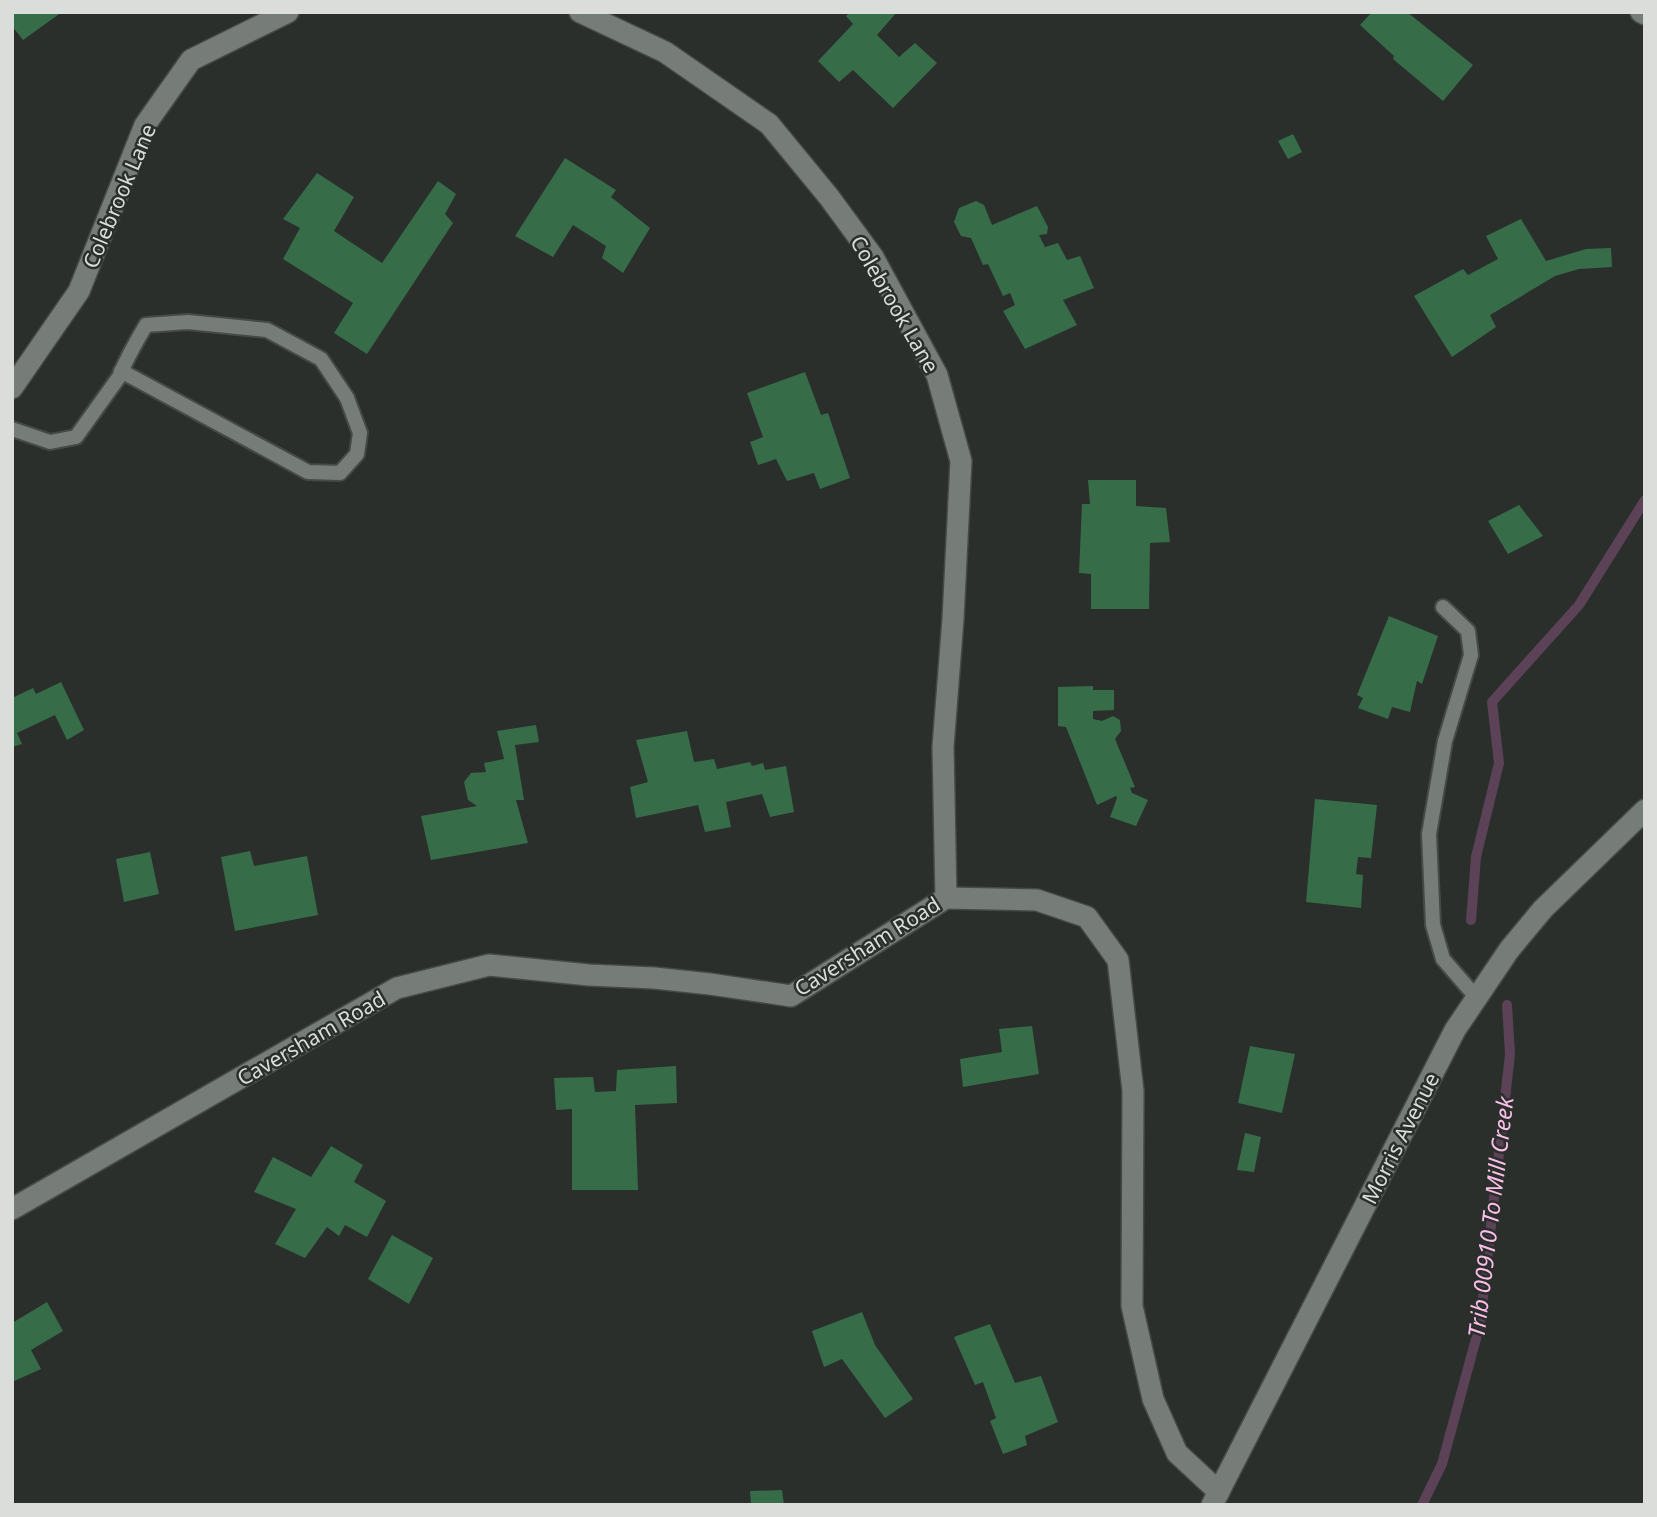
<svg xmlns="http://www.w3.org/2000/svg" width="1657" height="1517" font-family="'Noto Sans',sans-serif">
	<rect width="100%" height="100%" fill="#2a2f2b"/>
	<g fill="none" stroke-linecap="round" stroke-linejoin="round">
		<!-- stream -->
		<path stroke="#5b4257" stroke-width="10" d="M1471,920L1476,857L1499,763L1492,702L1579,605L1645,500
			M1422,1505L1442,1464L1480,1324L1510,1054L1507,1005"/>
	</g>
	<!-- building -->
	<path fill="#376c49" d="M12,12H62L23,40L12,26Z
		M850,12H897L877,35L899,57L915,43L937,63L893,108L853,70L839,82L818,61L853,24L846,16Z
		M1372,12H1407L1473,65L1443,101L1393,59L1394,56L1360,25Z
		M1293,134L1302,152L1288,159L1278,141Z
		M565,158L616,190L611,197L650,228L623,273L602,258L606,246L573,225L553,257L515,236Z
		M317,173L354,197L334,231L382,263L438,181L456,194L445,214L453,223L367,354L334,333L353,303L283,259L300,228L283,219Z
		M976,201L984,205L992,225L1037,206L1048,227L1047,234L1039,235L1045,247L1058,243L1067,260L1080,256L1094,288L1063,300L1077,325L1025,349L1003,311L1015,305L1010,293L1003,296L988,264L983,265L971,238L961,236L954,222L959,208Z
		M1521,219L1546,261L1586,249L1611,248L1612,267L1579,269L1555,276L1490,315L1496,327L1452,357L1414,296L1463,269L1468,275L1498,259L1486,236Z
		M805,372L821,415L828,413L850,478L820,489L814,473L787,481L776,459L758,465L750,442L763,437L747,393Z
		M1088,480H1136V506L1166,508L1170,542L1150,543L1149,609H1091V574L1079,573L1082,504H1090Z
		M1519,505L1543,536L1508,554L1488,521Z
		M1389,616L1438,636L1422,684L1417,681L1410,712L1392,707L1388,719L1358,708L1363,698L1357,695Z
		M61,682L84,730L67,740L55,715L17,733L22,744L12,747V698L33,688L36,694Z
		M1093,686V690H1114V710L1093,711V719L1102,721L1113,716L1120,720L1121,731L1115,739L1135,787L1130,788L1132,793L1148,800L1136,826L1110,817L1117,798L1116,796L1097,805L1066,727L1058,726V687Z
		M536,725L539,742L515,745L524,800H516L528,843L431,860L421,816L477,806L468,800L464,782L471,773L486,772L484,763L504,759L497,731Z
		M687,731L694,762L714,759L717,769L750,762L752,766L763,763L765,770L786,766L794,812L770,817L762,794L726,802L731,827L705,832L698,805L636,818L630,787L648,782L636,740Z
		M1315,799L1377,805L1371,858L1358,857L1356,874L1363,875L1361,908L1306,902Z
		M250,851L254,866L307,856L318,915L235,931L221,857Z
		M150,852L159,894L124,902L116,859Z
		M1032,1026L1039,1074L963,1087L960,1059L1002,1052L999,1029Z
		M1250,1046L1295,1054L1282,1113L1238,1103Z
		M676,1066L677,1103L635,1105L638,1190H572V1109L556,1110L554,1078L593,1077L595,1092L616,1091L617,1070Z
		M1245,1133L1261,1137L1254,1172L1237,1170Z
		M331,1146L363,1165L354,1182L386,1201L367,1237L345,1225L339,1236L327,1227L305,1258L275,1244L296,1209L254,1192L273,1157L311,1177Z
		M392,1235L433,1258L409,1304L368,1279Z
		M47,1302L63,1331L31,1350L41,1369L12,1382V1323Z
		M862,1312L875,1345L913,1399L885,1418L842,1359L824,1367L812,1331Z
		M990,1324L1015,1383L1041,1376L1058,1422L1025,1436L1027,1445L1003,1454L990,1421L996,1418L983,1382L975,1385L954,1337Z
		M782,1490L784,1505H751L750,1491Z"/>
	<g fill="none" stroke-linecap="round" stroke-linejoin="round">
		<defs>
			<path id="lane" d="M12,429L50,442L76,437L119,377C126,359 136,342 146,325L188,322L267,330L321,359L347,398L360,433L357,454L340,473L308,472L121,371
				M1443,607L1468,631L1471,655L1445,741L1429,834L1433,925L1443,959L1476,997"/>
			<path id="street" d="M580,12L665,52L769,124L829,197L873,257L937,375L961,461L953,619L943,747L946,898
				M12,388L79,291L145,125L191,60L288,12
				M12,1209L397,988L489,965L589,975L654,978L710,984L791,996L946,898L1037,900L1087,917L1118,960L1133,1091L1132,1306L1153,1399L1177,1453L1219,1492"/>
			<path id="secondary" d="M1641,12L1645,14
				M1212,1505L1455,1030L1509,950L1543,909L1645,810"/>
		</defs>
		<!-- lane casing -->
		<use href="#lane" stroke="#464a47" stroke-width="18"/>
		<!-- street casing -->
		<use href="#street" stroke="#464a47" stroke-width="24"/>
		<!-- secondary casing -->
		<use href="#secondary" stroke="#464a47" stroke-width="24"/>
		<!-- lane -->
		<use href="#lane" stroke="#767c78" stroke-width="14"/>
		<!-- street -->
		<use href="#street" stroke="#767c78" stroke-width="21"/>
		<!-- secondary -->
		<use href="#secondary" stroke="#767c78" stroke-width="21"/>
	</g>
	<g text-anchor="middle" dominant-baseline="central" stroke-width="5" stroke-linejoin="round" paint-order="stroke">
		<!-- street labels -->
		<g font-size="21" fill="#daddda" stroke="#2a2f2b">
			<text transform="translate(119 196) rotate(-67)">Colebrook Lane</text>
			<text transform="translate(895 304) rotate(60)">Colebrook Lane</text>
			<text transform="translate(867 946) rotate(-32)">Caversham Road</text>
			<text transform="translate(311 1038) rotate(-30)">Caversham Road</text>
			<text transform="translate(1400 1138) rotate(-63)">Morris Avenue</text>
		</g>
		<!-- water labels -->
		<g font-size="23" font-style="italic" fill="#fbbfea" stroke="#2a2f2b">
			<text transform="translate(1490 1217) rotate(-83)">Trib 00910 To Mill Creek</text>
		</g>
	</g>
	<!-- border -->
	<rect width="1657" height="1517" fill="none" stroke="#daddda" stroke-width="28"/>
</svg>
